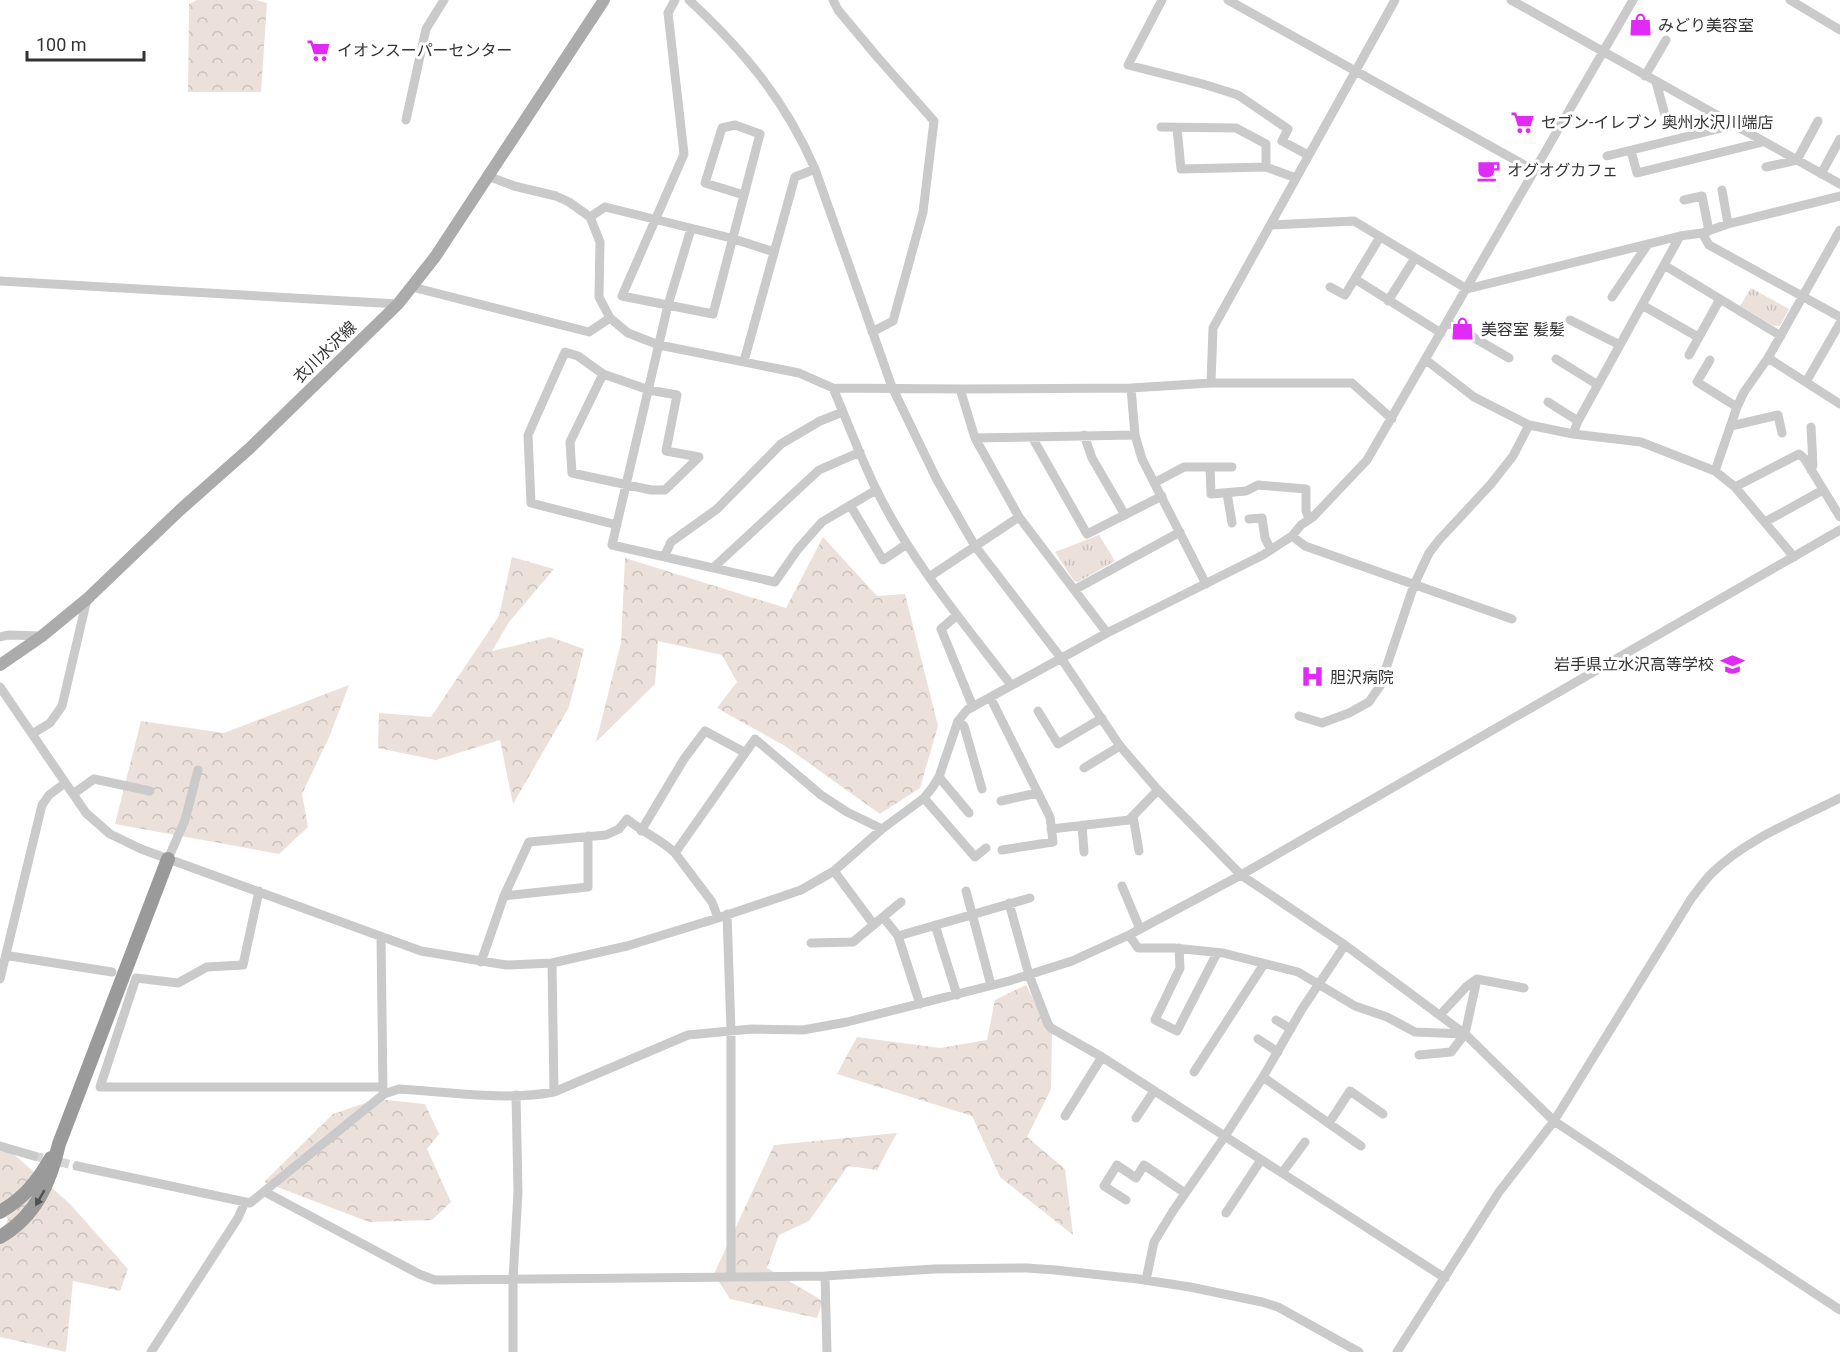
<svg xmlns="http://www.w3.org/2000/svg" width="1840" height="1352" font-family="Roboto,'Noto Sans JP',sans-serif">
	<defs>
		<pattern id="forest-crowns" width="20" height="18" patternUnits="userSpaceOnUse" patternTransform="scale(1.5)"><rect width="20" height="18" fill="#ebe1da"/><path d="M2 6a3 3 0 1 1 6 0M12 15a3 3 0 1 1 6 0" fill="none" stroke="#cac2bc"/></pattern>
		<pattern id="park-tufts" width="24" height="20" patternUnits="userSpaceOnUse" patternTransform="scale(1.5)"><rect width="24" height="20" fill="#ebe1da"/><path d="M3 7l-1-3M5 7V3M7 7l1-3M15 17l-1-3M17 17v-4M19 17l1-3" fill="none" stroke="#cac2bc"/></pattern>
	</defs>
	<rect width="100%" height="100%" fill="#fff"/>
	<!-- forest -->
	<path fill="url(#forest-crowns)" d="M197,0H256L267,3L261,92H188L189,4Z
		M823,537L877,596L905,594L938,726L920,788L880,814L785,746L717,708L737,682L722,655L658,641L655,684L596,742L621,643L625,558L786,608Z
		M512,557L554,569L509,622L492,651L550,637L584,649L569,707L513,804L500,740L436,760L378,748L379,713L431,717L499,616Z
		M349,685L330,735L302,794L308,827L279,854L115,824L141,721L224,733Z
		M1026,985L1052,1033L1051,1089L1027,1137L1065,1169L1073,1235L1000,1177L972,1116L837,1074L857,1037L940,1048L987,1040L995,1000Z
		M377,1099L425,1104L439,1134L427,1149L451,1202L432,1220L369,1222L264,1182L333,1114Z
		M897,1133L877,1170L848,1166L809,1221L779,1235L767,1268L823,1301L817,1318L730,1299L714,1274L774,1145Z
		M0,1142L70,1204L128,1269L120,1291L73,1281L66,1352L0,1337V1236L8,1219L0,1209Z"/>
	<!-- park -->
	<path fill="url(#park-tufts)" d="M1751,288L1789,309L1780,326H1774L1740,306Z
		M1099,535L1115,561L1078,582L1074,581L1055,552Z"/>
	<g fill="none" stroke-linecap="round" stroke-linejoin="round">
		<!-- minor-tunnel -->
		<path stroke="#d6d6d6" stroke-width="9" stroke-dasharray="9 4.5" stroke-linecap="butt" d="M34,1156L77,1166"/>
		<!-- minor -->
		<path stroke="#cacaca" stroke-width="9" d="M675,0L668,13L684,154L622,296L713,314L760,134L735,125L722,128L705,183L744,195
			M689,0C744,51 785,100 815,169L892,387L937,480L975,546L1061,658L1120,746L1158,790L1241,875L1345,945L1465,1034L1554,1121L1840,1310
			M833,0L838,10L879,59L934,121L923,212L893,321L872,332
			M1162,0L1128,65L1203,84L1238,95L1288,129L1282,141L1308,155
			M1228,0L1535,171
			M1511,0L1840,184
			M1790,0L1840,30
			M1645,76L1666,40
			M1656,82L1665,115
			M406,120L426,29L444,0
			M1161,127L1236,128L1266,144V167
			M1177,128L1181,169L1266,167L1296,178
			M1631,151L1637,173L1763,142
			M1607,156L1734,125
			M1766,167L1797,160L1818,121
			M1821,174L1840,139
			M488,176L514,186L556,196L569,202L590,217L600,242L599,297L610,318L628,333L659,345L799,373L833,388L960,389L1131,388L1211,383H1352L1392,419
			M1722,190L1728,224
			M1684,200L1702,196L1709,231
			M590,217L605,207L731,238L774,252
			M1271,225L1354,221L1467,289L1680,236L1702,233L1728,224L1840,196
			M691,229L668,305L612,545L775,582L798,549L822,522L876,490
			M1702,233L1709,245L1840,317
			M1664,265L1781,336
			M1355,279L1441,333
			M0,281L398,304
			M412,287L589,332L610,318
			M1330,287L1345,295L1380,237
			M1612,297L1648,244
			M1388,301L1415,258
			M1642,305L1698,337
			M1570,320L1620,345
			M1447,322L1509,358
			M1689,355L1720,299
			M1768,358L1840,404
			M1556,359L1598,385
			M1426,360L1474,397L1529,425L1573,434L1641,442L1715,471L1735,487L1794,557
			M1710,360L1697,382L1737,407
			M744,361L795,177L815,169
			M603,374L570,442L572,473L651,490H665L699,457L666,451L677,395L649,390L603,374L578,356L565,352L528,435L531,503L617,525
			M1806,382L1840,323
			M1211,383L1213,328L1395,0
			M833,388C847,421 860,456 876,489C911,561 963,622 1011,685
			M1131,388L1135,435L1142,459L1206,584
			M960,389L975,438L1019,517L1107,633
			M1548,402L1578,421
			M1731,426L1778,415L1782,433
			M1811,427L1813,465L1811,470
			M1573,434L1578,421L1680,236
			M1084,435L1092,458L1125,515
			M1032,437L1087,534L1162,496
			M975,438L1135,435
			M1210,467L1211,494L1246,491L1258,485L1306,489V511L1309,519
			M1715,471L1737,407L1744,392L1768,358L1840,230
			M1154,483L1184,467H1232
			M1735,487L1799,454L1804,458L1840,517
			M1227,493L1232,523
			M850,505L883,560L907,544
			M1249,519L1262,518L1265,538L1271,550
			M1765,522L1823,490
			M1292,536L1305,546L1512,619
			M664,557L671,542L717,509L781,444L820,421L843,412
			M713,568L819,470L860,452
			M929,577L1019,517
			M1074,590L1180,532
			M957,615L941,629L973,707
			M0,637L8,635L42,636
			M0,687L86,813L110,834L141,849L421,951L506,965L552,963L627,946L718,918L801,890L834,871L882,829L924,798L932,788L939,777L958,721L967,710L1107,633L1263,555L1292,536L1301,525L1313,517L1367,460L1633,0
			M990,697L1050,817L1053,842L1002,850
			M1038,711L1058,744L1102,718
			M1299,716L1322,723L1349,713L1369,702L1380,686L1414,585L1429,553L1439,540L1491,484L1513,456L1529,425
			M958,721L964,726L982,789
			M32,734L50,723L62,706L87,599
			M1084,768L1120,746
			M939,777L969,813
			M73,794L94,779L150,791
			M924,798L975,857L986,848
			M1001,801L1037,793
			M1133,816L1139,851
			M1082,825L1084,852
			M1051,829L1129,820L1158,790
			M641,831L684,759L705,731L744,752
			M675,853L755,739L821,795L847,812L882,829
			M168,859L185,820L198,770
			M834,871L874,925
			M1122,886L1140,929
			M259,891L243,965L207,967L178,983L136,978L100,1087H383
			M966,891L991,985
			M504,896L588,887V836
			M1009,903L1029,975L1048,1024L1051,1028L1102,1057L1445,1278
			M727,914L731,1031V1275
			M883,917L898,936L1030,898
			M935,925L957,995
			M1129,935L1138,948H1174L1223,953L1298,972L1355,1006L1387,1017L1415,1032L1465,1034
			M898,936L920,1004
			M381,937L383,1091
			M811,943L853,942L901,902
			M1179,948L1180,968L1155,1020L1177,1031L1217,953
			M5,958L10,956L112,972
			M481,962L504,896L529,842L606,835L619,829L627,819C642,832 661,839 675,853L712,902L718,918
			M552,963L554,1092
			M0,979L42,805L49,795L65,783
			M1440,1015L1466,987L1477,979L1524,988
			M1276,1020L1291,1029
			M1258,1039L1278,1052
			M1419,1055L1451,1052L1465,1034L1477,979
			M1194,1072L1264,964
			M1263,1077L1361,1146
			M1065,1116L1102,1057
			M1136,1118L1154,1091
			M1329,1123L1350,1091L1383,1114
			M0,1146L34,1156
			M77,1166L250,1203L384,1094L399,1089C448,1092 507,1101 554,1092L688,1035L752,1029L803,1030L847,1022L1009,981L1072,961L1129,935L1241,875L1840,530
			M1282,1173L1305,1142
			M265,1192L419,1274L435,1280L825,1276L934,1269L1027,1268L1055,1270L1138,1279L1190,1287L1262,1302L1278,1307L1359,1352
			M1126,1200L1104,1186L1117,1165L1136,1178L1144,1165L1185,1193
			M1226,1213L1261,1160
			M825,1276L827,1352
			M1146,1280L1154,1242L1173,1211L1225,1136L1263,1077L1302,1009L1345,945
			M151,1352L238,1218L245,1202
			M513,1352V1279L518,1192L516,1095
			M1397,1352L1499,1192L1554,1121L1691,899C1698,890 1704,881 1712,873C1746,839 1797,820 1840,798"/>
		<!-- major -->
		<path stroke="#ababab" stroke-width="12" d="M0,665L42,636L87,599L180,510L250,448L398,304L435,257L604,0"/>
		<!-- highway -->
		<path stroke="#9a9a9a" stroke-width="14" d="M0,1212C24,1198 38,1181 51,1158
			M0,1237C36,1216 50,1183 59,1144L168,859"/>
	</g>
	<!-- one-way arrows -->
	<defs><path id="oneway-solid" d="M-6-.8H1V-3.2L6.5 0L1 3.2V.8H-6Z" transform="scale(1.5)"/></defs>
	<use fill="#525252" href="#oneway-solid" transform="translate(40 1198) rotate(120)"/>
	<!-- icons -->
	<defs>
		<symbol id="shop-bare" viewBox="-9 -9 18 18"><path d="M-5-2.5h2.3a2.7 3.5 0 0 1 5.4 0H5L5.5 6h-11ZM-1.5-2.5h3a1.5 2.3 0 0 0-3 0Z" fill="#e02af5" stroke="#fff" stroke-width="2.5" paint-order="stroke"/></symbol>
		<symbol id="supermarket-bare" viewBox="-9 -9 18 18"><path d="M-6-5.5h2.5l.6 2H6L4.5 2H-2.5L-4.4-4H-6ZM-1.5 3.2a1.3 1.3 0 1 0 .1 0ZM3 3.2a1.3 1.3 0 1 0 .1 0Z" fill="#e02af5" stroke="#fff" stroke-width="2.5" paint-order="stroke"/></symbol>
		<symbol id="cafe-bare" viewBox="-9 -9 18 18"><path d="M-5.5-4.5H6V0H3Q3 3.5 0 3.5H-2.5Q-5.5 3.5-5.5 0ZM3-3.2v2h1.7v-2ZM-6 4.5H4V6H-6Z" fill="#e02af5" stroke="#fff" stroke-width="2.5" paint-order="stroke"/></symbol>
		<symbol id="school-bare" viewBox="-9 -9 18 18"><path d="M0-5L7-2L0 1L-7-2ZM-4 1L0 2.5L4 1V4Q0 6-4 4Z" fill="#e02af5" stroke="#fff" stroke-width="2.5" paint-order="stroke"/></symbol>
		<symbol id="hospital-bare" viewBox="-9 -9 18 18"><path d="M-5-5h3v3.5h4V-5h3V5h-3V1.5h-4V5h-3Z" fill="#e02af5" stroke="#fff" stroke-width="2.5" paint-order="stroke"/></symbol>
	</defs>
	<g fill-rule="evenodd">
		<use href="#shop-bare" x="1624" y="8" width="33" height="33"/>
		<use href="#supermarket-bare" x="302" y="34" width="33" height="33"/>
		<use href="#supermarket-bare" x="1506" y="106" width="33" height="33"/>
		<use href="#cafe-bare" x="1472" y="154" width="33" height="33"/>
		<use href="#shop-bare" x="1446" y="312" width="33" height="33"/>
		<use href="#school-bare" x="1716" y="648" width="33" height="33"/>
		<use href="#hospital-bare" x="1296" y="660" width="33" height="33"/>
	</g>
	<g text-anchor="middle" dominant-baseline="central" stroke-width="6" stroke-linejoin="round" paint-order="stroke">
		<!-- poi labels -->
		<g font-size="16" fill="#333" stroke="#fff" text-anchor="start">
			<text x="1658" y="25">みどり美容室</text>
			<text x="337" y="50">イオンスーパーセンター</text>
			<text x="1541" y="122">セブン-イレブン 奥州水沢川端店</text>
			<text x="1507" y="170">オグオグカフェ</text>
			<text x="1481" y="329">美容室 髪髪</text>
			<text x="1714" y="664" text-anchor="end">岩手県立水沢高等学校</text>
			<text x="1330" y="677">胆沢病院</text>
		</g>
		<!-- street labels -->
		<g font-size="16" fill="#333" stroke="#fff">
			<text transform="translate(325 352) rotate(-44)">衣川水沢線</text>
		</g>
	</g>
	<!-- scale -->
	<path d="M27 51v9h117v-9" fill="none" stroke="#333333" stroke-width="3"/>
	<text x="36" y="51" font-size="18" fill="#333333" stroke="#ffffff" stroke-width="4.5" paint-order="stroke">100 m</text>
</svg>
